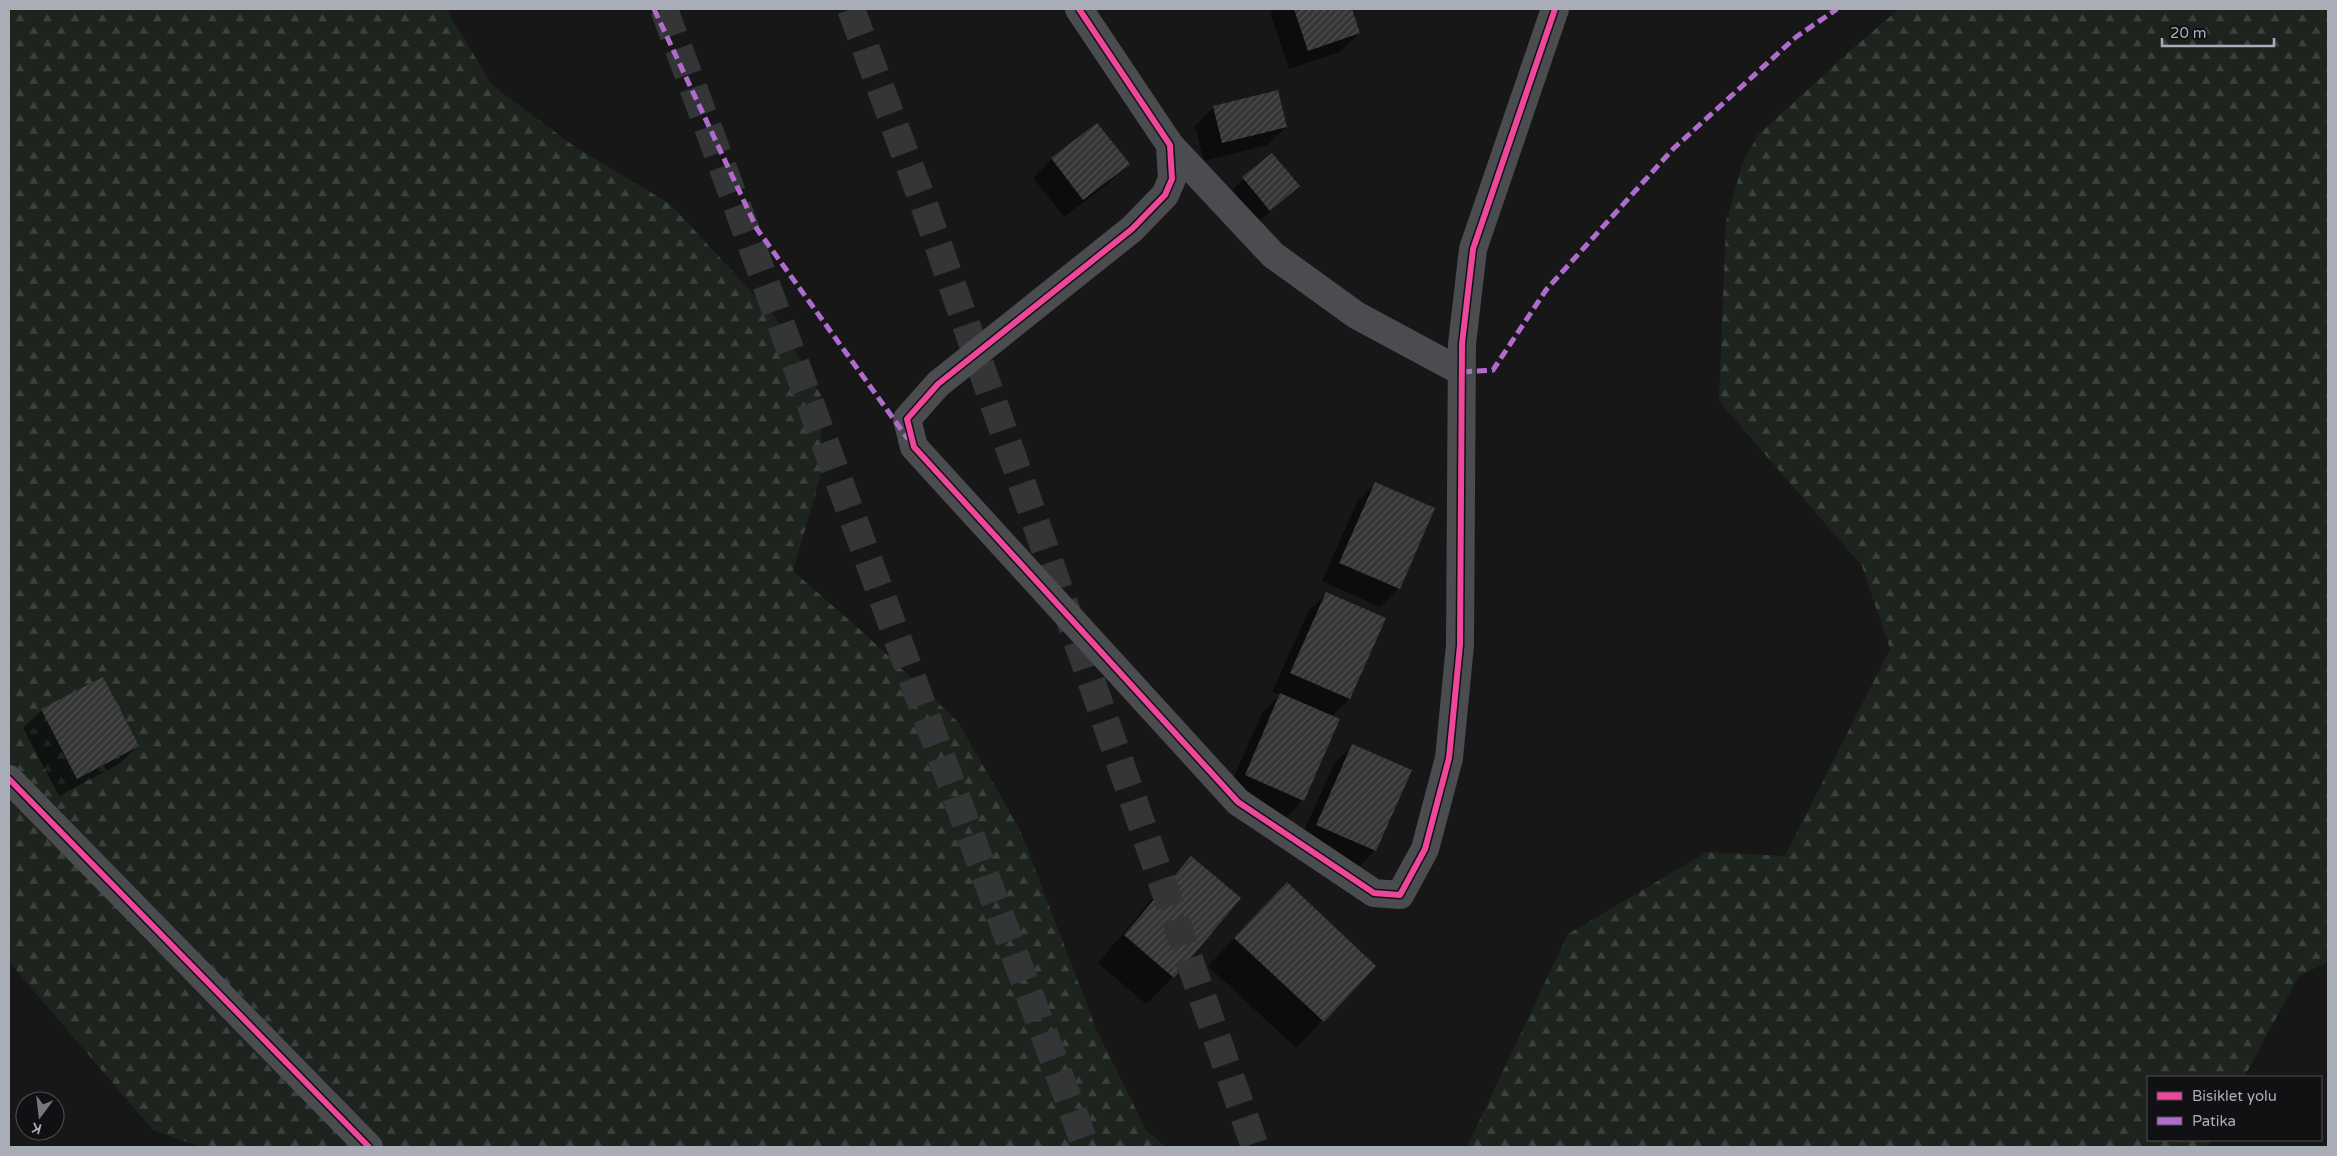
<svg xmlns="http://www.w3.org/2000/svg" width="2337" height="1156" font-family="'Varela Round',sans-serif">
	<defs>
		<pattern id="forest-firs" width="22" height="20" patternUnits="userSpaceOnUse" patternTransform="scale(1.25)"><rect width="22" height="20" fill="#1d241e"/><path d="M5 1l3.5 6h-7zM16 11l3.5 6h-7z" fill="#3b413d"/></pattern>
		<pattern id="building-hatch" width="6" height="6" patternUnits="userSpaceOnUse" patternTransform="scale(1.25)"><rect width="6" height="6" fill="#353536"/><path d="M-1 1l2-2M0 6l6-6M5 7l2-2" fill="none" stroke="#4f5051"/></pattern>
	</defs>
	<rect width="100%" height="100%" fill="#171717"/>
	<!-- forest -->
	<path fill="url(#forest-firs)" d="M9,9H446L492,85L575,147L670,204L775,317L821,395L822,471L793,571L866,635L958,722L1020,830L1097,1031L1146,1130L1166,1147H201L153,1130L9,962Z
		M1899,9H2328V962L2299,976L2244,1077H2148V1140H2211L2207,1147H1467L1568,934L1707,852L1785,856L1890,649L1862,566L1719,401L1726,222L1743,162L1758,135L1852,49Z"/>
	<!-- shadow -->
	<path fill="#0007" d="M1273,9H1351L1359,33L1340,52L1289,69L1270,12Z
		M1214,107L1286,127L1267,145L1204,161L1195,126Z
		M1097,124L1128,163L1110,182L1064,217L1033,178L1052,159Z
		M1272,154L1298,186L1251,229L1224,197Z
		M1376,483L1399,588L1380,607L1322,581L1357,502Z
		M1326,593L1384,618L1349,699L1331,717L1303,800L1285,819L1227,793L1262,713L1280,695L1272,692L1308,612Z
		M42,710L138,746L119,764L59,796L23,728Z
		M1352,745L1375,850L1357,869L1298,844L1334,764Z
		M1191,858L1173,977L1146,1004L1098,963L1164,885Z
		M1260,911L1374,966L1296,1048L1208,966Z"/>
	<!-- building -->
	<path fill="url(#building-hatch)" d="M1294,9H1352L1360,33L1308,51Z
		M1278,90L1287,127L1222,143L1213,106Z
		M1097,123L1130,164L1083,200L1051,158Z
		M1272,153L1300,186L1270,211L1242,177Z
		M1375,482L1435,508L1400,589L1339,563Z
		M1326,592L1386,618L1350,699L1290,673Z
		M103,677L139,746L77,779L41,709Z
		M1280,693L1340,719L1304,801L1245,775Z
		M1352,744L1412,770L1376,851L1316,825Z
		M1191,856L1241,898L1174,978L1124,935Z
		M1287,882L1376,966L1324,1022L1234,938Z"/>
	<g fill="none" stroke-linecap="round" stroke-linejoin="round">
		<!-- highway-tunnel -->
		<path stroke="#343537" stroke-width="28" stroke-dasharray="28 14" stroke-linecap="butt" d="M664,9L1086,1147
			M851,9L923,202L1255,1147"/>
		<!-- street -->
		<path stroke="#4b4c50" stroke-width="28" d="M1079,9L1170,145L1172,179L1165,195L1132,229L938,384L907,419L914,447L1238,802L1374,893L1400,895L1425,849L1449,758L1460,645L1462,344L1473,249L1555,9
			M1170,145L1273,255L1356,315L1462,372
			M9,779L369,1147"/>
		<!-- quiet -->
		<path stroke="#b06ccc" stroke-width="5" stroke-dasharray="10 5" stroke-linecap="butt" d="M654,9L757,229L908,439
			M1462,372L1493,370L1546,290L1673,149L1796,37L1837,9"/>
		<defs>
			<path id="cycleway" d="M1079,9L1170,145L1172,179L1165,195L1132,229L938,384L907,419L914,447L1238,802L1374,893L1400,895L1425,849L1449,758L1460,645L1462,344L1473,249L1555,9
				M9,779L369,1147"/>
		</defs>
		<!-- cycleway casing -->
		<use href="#cycleway" stroke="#111113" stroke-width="9"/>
		<!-- cycleway -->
		<use href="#cycleway" stroke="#ed469a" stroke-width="6"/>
	</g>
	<!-- border -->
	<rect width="2337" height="1156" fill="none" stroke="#a8adb8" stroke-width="20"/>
	<!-- legend -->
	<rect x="2147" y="1076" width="175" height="65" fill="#111113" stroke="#4d4f55"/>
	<rect x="2157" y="1092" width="25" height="8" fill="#ed469a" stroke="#4d4f55"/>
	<text x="2192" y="1101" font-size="15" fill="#a8adb8">Bisiklet yolu</text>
	<rect x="2157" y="1117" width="25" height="8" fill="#b06ccc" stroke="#4d4f55"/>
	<text x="2192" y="1126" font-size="15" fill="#a8adb8">Patika</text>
	<!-- north arrow -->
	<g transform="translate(40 1116) rotate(195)"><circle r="24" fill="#111113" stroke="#4d4f55"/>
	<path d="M0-4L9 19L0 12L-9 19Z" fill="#757880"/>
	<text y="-8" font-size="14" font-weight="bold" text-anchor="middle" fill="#a8adb8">K</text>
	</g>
	<!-- scale -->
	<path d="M2162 38v8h112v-8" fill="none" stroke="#a8adb8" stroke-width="2.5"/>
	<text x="2170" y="38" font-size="15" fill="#a8adb8" stroke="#111113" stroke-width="4" paint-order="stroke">20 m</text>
</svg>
